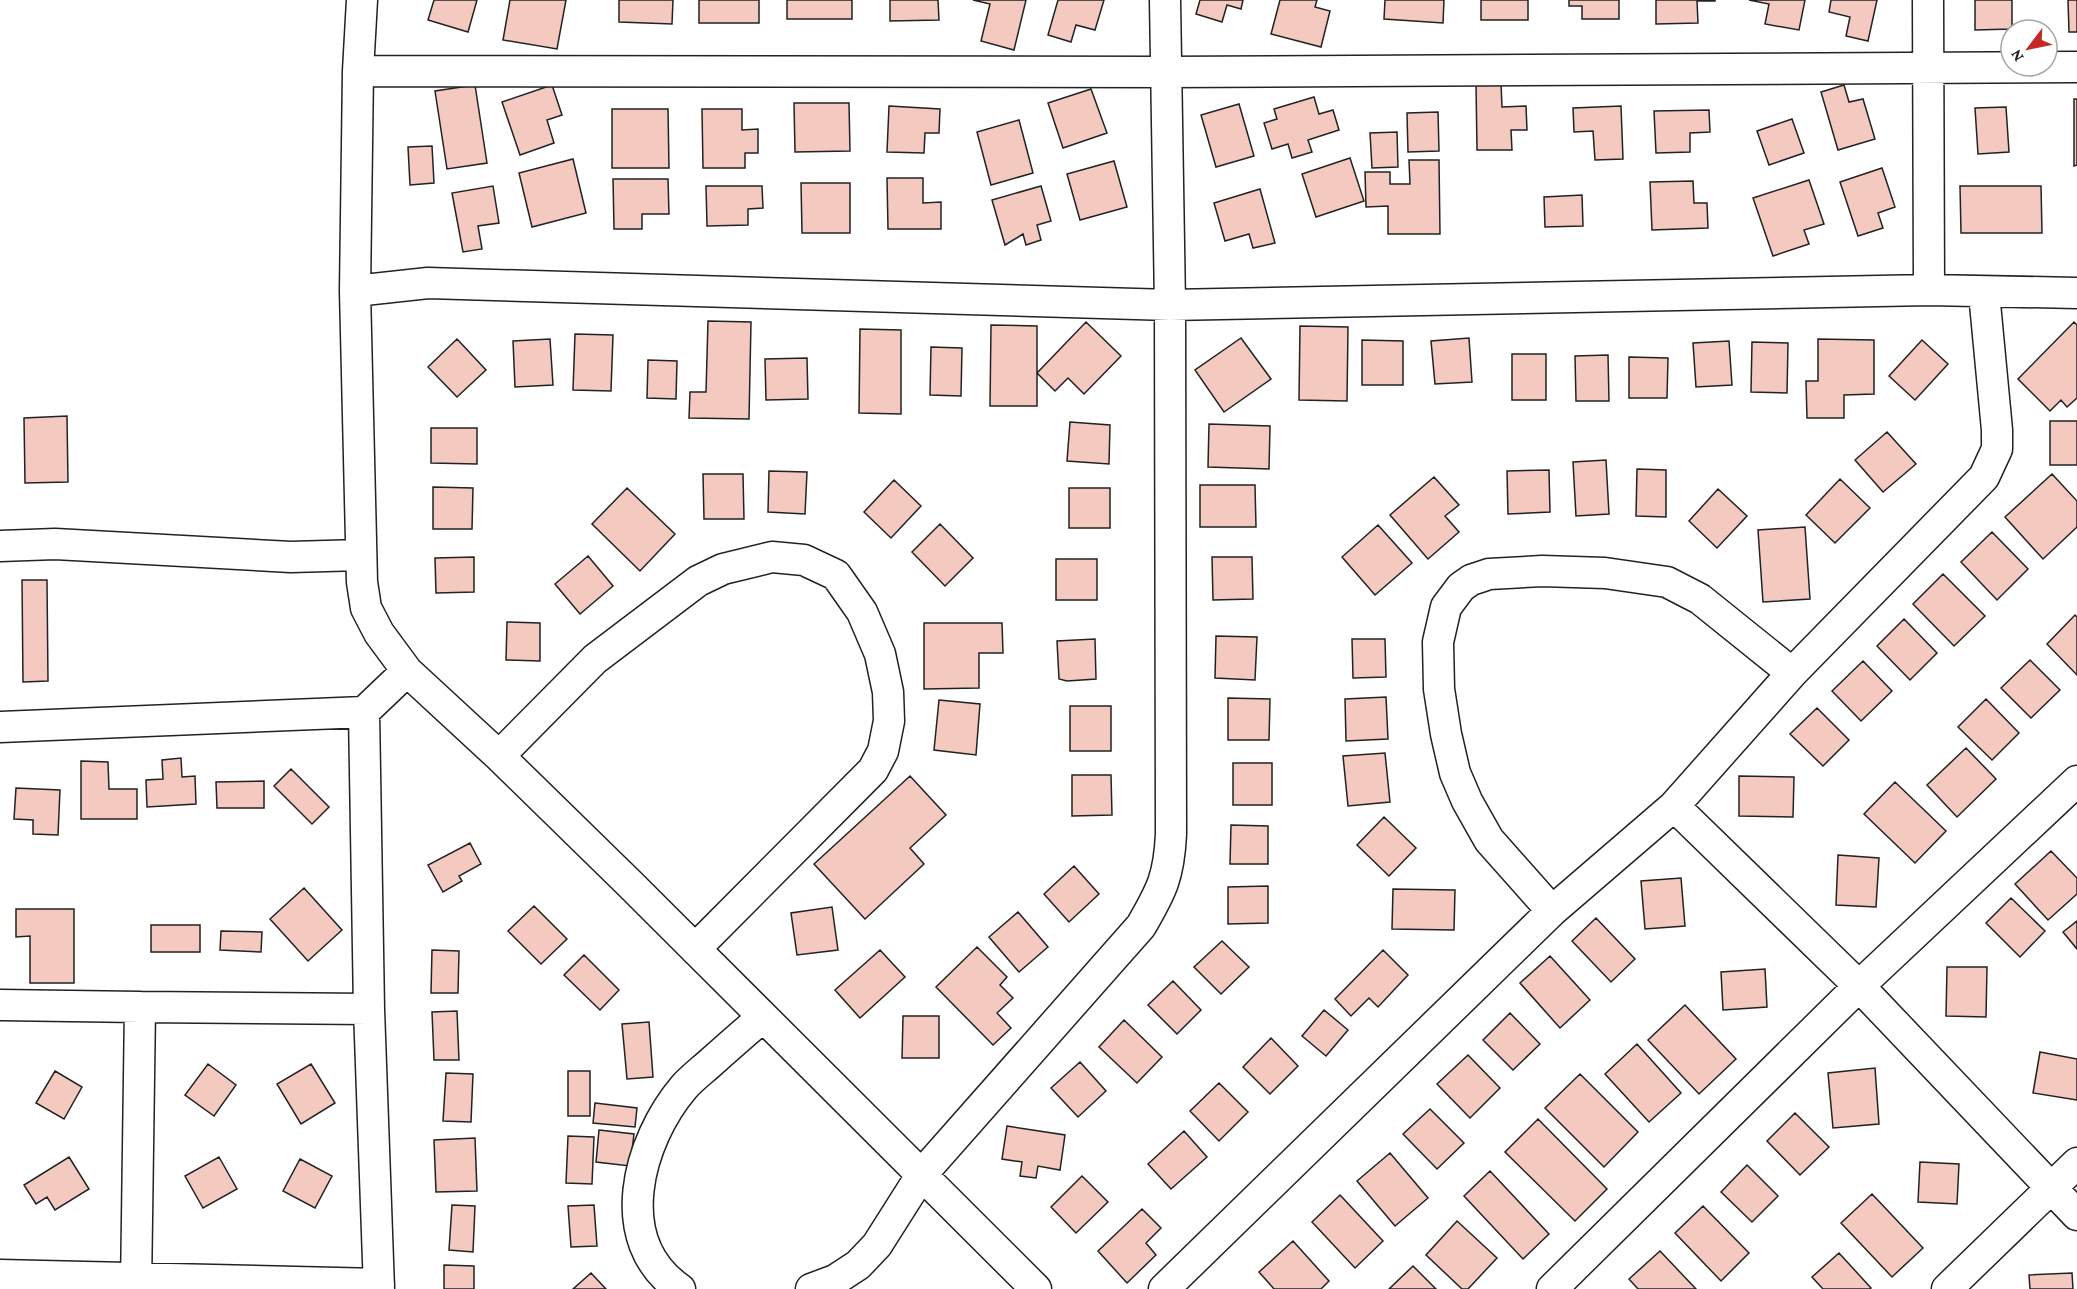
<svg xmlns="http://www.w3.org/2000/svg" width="2077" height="1289" font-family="'Crimson Pro',serif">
	<rect width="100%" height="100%" fill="#fff"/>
	<!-- building -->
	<path fill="#f3c9c0" stroke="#222" stroke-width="1.5" d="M434,0H477L468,32L428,20Z
		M510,0H566L557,49L503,40Z
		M619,0H673L672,24L619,22Z
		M699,0H759V23H699Z
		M787,0H852V19H787Z
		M890,0H938L939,20L890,21Z
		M973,0H1026L1014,50L981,41L990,4Z
		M1058,0H1104L1095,30L1076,25L1071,42L1048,35Z
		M1200,0H1243L1241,9L1227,5L1222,22L1196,14Z
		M1280,0H1317L1315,7L1330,11L1321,47L1271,34Z
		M1385,0H1444L1443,23L1384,19Z
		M1481,0H1528V20H1481Z
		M1569,0H1619V19H1582V6H1569Z
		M1656,0H1715V1H1697L1698,23L1656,24Z
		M1749,0H1805L1799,30L1765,24L1769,4Z
		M1831,0H1877L1868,41L1846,36L1850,17L1829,12Z
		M1975,0H2012V29L1975,30Z
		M2068,0H2077V32H2069Z
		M1476,83H1501L1502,107L1526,106L1527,130H1511L1512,150H1477Z
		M475,85L487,163L447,169L435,91Z
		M552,85L562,115L547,120L554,143L520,155L502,102Z
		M1844,85L1849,102L1863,99L1875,139L1838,150L1821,92Z
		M1091,89L1107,133L1063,148L1048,103Z
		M1314,97L1319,114L1333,110L1339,130L1308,140L1312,152L1292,158L1288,144L1272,149L1264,123L1277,119L1274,109Z
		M2074,99H2077V165L2074,166Z
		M794,103H849L850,151L795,152Z
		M1239,104L1254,156L1216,167L1201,115Z
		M889,106L940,109L939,133H925L924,153L887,152Z
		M1621,106L1623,159L1595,160L1593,131L1574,132L1573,108Z
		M2006,107L2009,152L1978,154L1975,108Z
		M612,109H668L669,168H612Z
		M702,109H742V130L758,129V153H745V168H703Z
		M1709,110L1710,132L1690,133V152L1656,153L1654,111Z
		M1438,112L1439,151L1408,152L1407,113Z
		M1792,119L1804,153L1769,165L1757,131Z
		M1019,120L1033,173L991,185L977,132Z
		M1397,132L1398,167L1372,168L1370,133Z
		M432,146L434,183L410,185L408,147Z
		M1350,158L1364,201L1316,217L1302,174Z
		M573,159L586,213L532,227L519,173Z
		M1409,160H1439L1440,234H1388V206L1366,207L1365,172H1390V184H1410Z
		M1114,161L1127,207L1080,220L1067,174Z
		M1882,168L1895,207L1878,213L1883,228L1858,236L1840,182Z
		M887,178H923V203L941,202V229H888Z
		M613,179H668L669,214H642V229H614Z
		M1809,180L1824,224L1804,230L1809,244L1773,256L1753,198Z
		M1693,181L1694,203H1707L1708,228L1652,230L1650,182Z
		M801,183H850V233H802Z
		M493,186L499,223L478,226L482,249L463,252L452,193Z
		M706,186H762L763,208L748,209V225L707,226Z
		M1041,186L1051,221L1037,225L1041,240L1026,245L1023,234L1005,245L992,200Z
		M1960,186H2041L2042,233H1961Z
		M1260,189L1275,243L1253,248L1249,234L1225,241L1214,203Z
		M1582,195L1583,226L1545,227L1544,197Z
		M708,321L751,322L749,419L689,418L690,392H706Z
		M1086,322L1121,356L1084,394L1068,378L1055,391L1037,373Z
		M2074,322L2077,325V398L2067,407L2061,400L2050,411L2018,379Z
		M991,325L1037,326V406H990Z
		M1300,326L1348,327L1347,401L1299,400Z
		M860,329L901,330V414L859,413Z
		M575,334L613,335L611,391L573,390Z
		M1241,338L1271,379L1224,412L1195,370Z
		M1469,338L1472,382L1435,384L1431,341Z
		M457,339L486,370L457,397L428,367Z
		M550,339L553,385L515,387L513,341Z
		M1818,339L1874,340V394L1844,395V418H1807L1806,381H1818Z
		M1362,340L1403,341V385H1362Z
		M1922,340L1948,364L1915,400L1889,376Z
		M1729,341L1732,385L1696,387L1693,343Z
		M1752,342L1788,343L1787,393L1751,392Z
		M931,347L962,348L961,396L930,395Z
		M1512,354H1546V400H1512Z
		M1608,355L1609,401H1576L1575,356Z
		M1629,357L1668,358L1667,398H1629Z
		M807,358L808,399L766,400L765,359Z
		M648,360L677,361L676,399L647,398Z
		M67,416L68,482L25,483L24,418Z
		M2050,421H2077V465H2050Z
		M1070,422L1110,425L1109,464L1067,461Z
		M1209,424L1270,426L1269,469L1208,467Z
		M431,428H477V464L431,463Z
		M1887,432L1916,464L1883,492L1855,460Z
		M1606,460L1609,514L1576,516L1573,462Z
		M1637,469L1666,470V517L1636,516Z
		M1549,470L1550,512L1508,514L1507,471Z
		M769,471L807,472L805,514L768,512Z
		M703,474H743L744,519H704Z
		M2052,474L2077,501V527L2043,559L2005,517Z
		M1434,477L1459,505L1445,516L1459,532L1428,559L1390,515Z
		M1840,479L1870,508L1835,543L1806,515Z
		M894,480L921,506L891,538L864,512Z
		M1200,485H1255L1256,527H1200Z
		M433,487L473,488L472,529H433Z
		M627,488L675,534L640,571L592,524Z
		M1069,488H1110V528H1069Z
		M1718,489L1747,516L1717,548L1689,521Z
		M940,524L973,558L945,586L912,552Z
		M1378,525L1412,563L1375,595L1342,557Z
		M1805,527L1810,599L1763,602L1758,530Z
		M1992,532L2028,569L1997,600L1961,562Z
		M588,556L613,586L580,614L555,584Z
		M474,557V592L436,593L435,558Z
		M1212,557H1252L1253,599L1213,600Z
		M1056,559H1097V600H1056Z
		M1943,574L1985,616L1954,646L1913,604Z
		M22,580H47L48,681L23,682Z
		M2075,615L2077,617V675L2047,644Z
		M1904,619L1937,653L1910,680L1877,646Z
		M507,622L540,623V661L506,660Z
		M924,623H1002L1003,653H979V688L924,689Z
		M1216,636L1257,637L1255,680L1215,678Z
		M1095,639L1096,679L1067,681L1059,679L1057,641Z
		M1352,639H1385L1386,677L1353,678Z
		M2030,660L2060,690L2031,718L2001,688Z
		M1863,661L1892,691L1861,721L1832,691Z
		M1386,697L1388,739L1346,741L1345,699Z
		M1228,698L1270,699L1269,740H1228Z
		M1986,699L2019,733L1992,760L1958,727Z
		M939,700L980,704L976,755L934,750Z
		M1070,706H1111V751H1070Z
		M1817,708L1849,740L1823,766L1790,734Z
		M1966,748L1996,779L1957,817L1927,785Z
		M1385,753L1390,802L1348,806L1343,756Z
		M181,758L182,777L195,776L196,804L147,807L146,780L163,779L162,760Z
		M81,761L108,762L109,789H137V819H81Z
		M1233,763H1272V805H1233Z
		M291,769L329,807L312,824L274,786Z
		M1072,775H1111L1112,815L1072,816Z
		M910,776L946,815L910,848L924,864L865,919L814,864Z
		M1739,776L1794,777L1793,817L1739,816Z
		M264,781V808H217L216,782Z
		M1895,782L1946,831L1915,863L1864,814Z
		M16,788L60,790L58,835L33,834V820L14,819Z
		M1384,817L1416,848L1389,876L1357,845Z
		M1231,825L1268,826V864H1230Z
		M470,843L481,864L459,876L462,881L443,892L428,865Z
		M2051,851L2077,878V894L2048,920L2015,884Z
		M1838,855L1879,858L1876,907L1836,905Z
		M1074,866L1099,894L1069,922L1044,894Z
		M1681,878L1685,926L1645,929L1641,881Z
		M1268,886V923L1228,924V887Z
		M304,888L342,930L308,961L270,919Z
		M1393,889L1455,890L1454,930L1392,929Z
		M2011,898L2045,931L2020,957L1986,923Z
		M534,906L567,939L541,964L508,931Z
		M832,907L838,950L797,955L791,913Z
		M16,909H74V983H30V936L16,937Z
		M1018,912L1048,947L1019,972L989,937Z
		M1596,918L1635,959L1611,982L1572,941Z
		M2077,921V949L2063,932Z
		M151,925H200V952H151Z
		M221,931L262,932L261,952L220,950Z
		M1222,941L1249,967L1221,994L1194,967Z
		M977,947L1007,977L1000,985L1013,998L997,1013L1011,1028L993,1045L936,987Z
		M432,950L459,951L458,993H431Z
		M880,950L905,977L860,1018L835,990Z
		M1383,950L1408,975L1378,1007L1369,998L1351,1016L1335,999Z
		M584,955L619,990L600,1010L564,975Z
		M1550,956L1590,1000L1560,1028L1520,983Z
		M1947,967H1987L1986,1017L1946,1016Z
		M1765,969L1767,1007L1723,1010L1721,972Z
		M1173,981L1201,1010L1177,1034L1148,1005Z
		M1685,1005L1736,1059L1699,1094L1648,1040Z
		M1324,1010L1348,1030L1326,1056L1302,1036Z
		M457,1011L459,1060H434L432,1012Z
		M1510,1013L1540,1044L1513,1070L1483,1040Z
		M903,1016H939V1058H902Z
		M1124,1020L1162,1057L1137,1083L1099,1047Z
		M649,1022L653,1077L627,1079L622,1024Z
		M1271,1038L1298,1066L1270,1094L1243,1067Z
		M1637,1044L1681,1093L1649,1122L1605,1074Z
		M2040,1052L2077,1059V1100L2033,1093Z
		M1468,1055L1500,1088L1470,1118L1437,1084Z
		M1080,1062L1106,1091L1078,1117L1051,1088Z
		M208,1064L236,1085L214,1116L185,1095Z
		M311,1064L335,1103L301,1124L277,1084Z
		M1875,1068L1879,1124L1833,1128L1828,1073Z
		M55,1071L82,1087L64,1119L36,1103Z
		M568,1071H590V1116H568Z
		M446,1073L473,1074L471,1122L443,1121Z
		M1580,1074L1638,1132L1604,1167L1545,1108Z
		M1219,1083L1248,1112L1219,1141L1190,1111Z
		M595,1103L637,1108L635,1127L593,1123Z
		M1430,1109L1464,1143L1437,1169L1403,1134Z
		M1795,1113L1829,1147L1800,1175L1767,1141Z
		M1538,1119L1607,1189L1575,1221L1505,1152Z
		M1007,1126L1065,1135L1060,1170L1038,1166L1036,1178L1020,1176L1022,1162L1002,1159Z
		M599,1130L634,1134L630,1166L596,1162Z
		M1184,1131L1207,1157L1171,1189L1148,1164Z
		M568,1136L594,1137L592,1184L566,1183Z
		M475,1138L477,1191L436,1192L434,1140Z
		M1390,1153L1428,1198L1395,1226L1357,1181Z
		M69,1157L89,1189L55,1210L47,1197L36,1204L24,1185Z
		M219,1157L237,1189L203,1208L185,1176Z
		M300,1159L332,1176L315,1208L283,1191Z
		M1920,1162L1959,1164L1957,1204L1918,1202Z
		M1747,1165L1778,1196L1752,1222L1721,1192Z
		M1490,1171L1549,1234L1523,1259L1464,1196Z
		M1082,1176L1108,1202L1076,1233L1051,1207Z
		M1872,1194L1923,1248L1892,1277L1841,1223Z
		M1340,1195L1383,1241L1355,1268L1312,1222Z
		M452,1205L475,1206L473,1252L449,1250Z
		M594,1205L597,1246L571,1247L568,1206Z
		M1703,1206L1749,1253L1721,1281L1675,1233Z
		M1142,1209L1161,1228L1146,1243L1156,1255L1127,1283L1098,1251Z
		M1457,1221L1497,1258L1468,1289H1462L1426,1255Z
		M1293,1241L1329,1281L1321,1289H1274L1259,1272Z
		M1660,1251L1696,1289H1638L1629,1279Z
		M1839,1253L1871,1288L1870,1289H1823L1812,1277Z
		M444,1265L474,1266V1289H444Z
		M1413,1266L1436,1289H1389Z
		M591,1273L606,1289H573Z
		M2072,1273L2073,1289H2030L2029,1275Z"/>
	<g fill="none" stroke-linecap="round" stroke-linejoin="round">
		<defs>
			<path id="street" d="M362,0L358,71L355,291L362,582L366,608L379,633L407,671L499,756L630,884L1036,1289
				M1928,0L1929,290
				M358,71L1167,72L2077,67
				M355,291L428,283L1170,305L1929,290L2077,293
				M0,546L55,544L291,557L361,555
				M0,727L364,712
				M499,756L595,659L698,581L723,569L772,557L804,560L836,575L862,612L880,654L888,692L889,721L883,751L873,770L695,949
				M1674,806L1859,986L2077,1215
				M1552,911L1489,840L1467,801L1455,773L1446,734L1439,689L1438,642L1446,607L1461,587L1471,580L1489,574L1542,571L1605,573L1667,582L1700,599L1792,673
				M0,1005L140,1007
				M0,1275L379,1284
				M136,1289L140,1007L369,1009
				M379,1289L369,1009L364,712L407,671
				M680,1289C610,1241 638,1141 684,1087C691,1079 700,1072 708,1065C726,1049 744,1033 763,1017
				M811,1289L835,1280L858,1265L877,1245L922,1174L1141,926C1162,890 1169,876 1171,834L1170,305L1165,0
				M1164,1289L1552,911L1674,806L1792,673L1984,477L1997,449V430L1984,293
				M1552,1289L1859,986L2077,781
				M1947,1289L2077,1163"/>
		</defs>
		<!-- street casing -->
		<use href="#street" stroke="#222" stroke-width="33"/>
		<!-- street -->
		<use href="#street" stroke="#fff" stroke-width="30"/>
	</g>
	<!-- north arrow -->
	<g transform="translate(2029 48) rotate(238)"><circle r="28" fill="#ffffff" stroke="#a7a7a7" stroke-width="1.5"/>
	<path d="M0-4.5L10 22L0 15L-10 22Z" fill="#c62828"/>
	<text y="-9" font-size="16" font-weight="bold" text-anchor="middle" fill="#222222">N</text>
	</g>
</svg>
